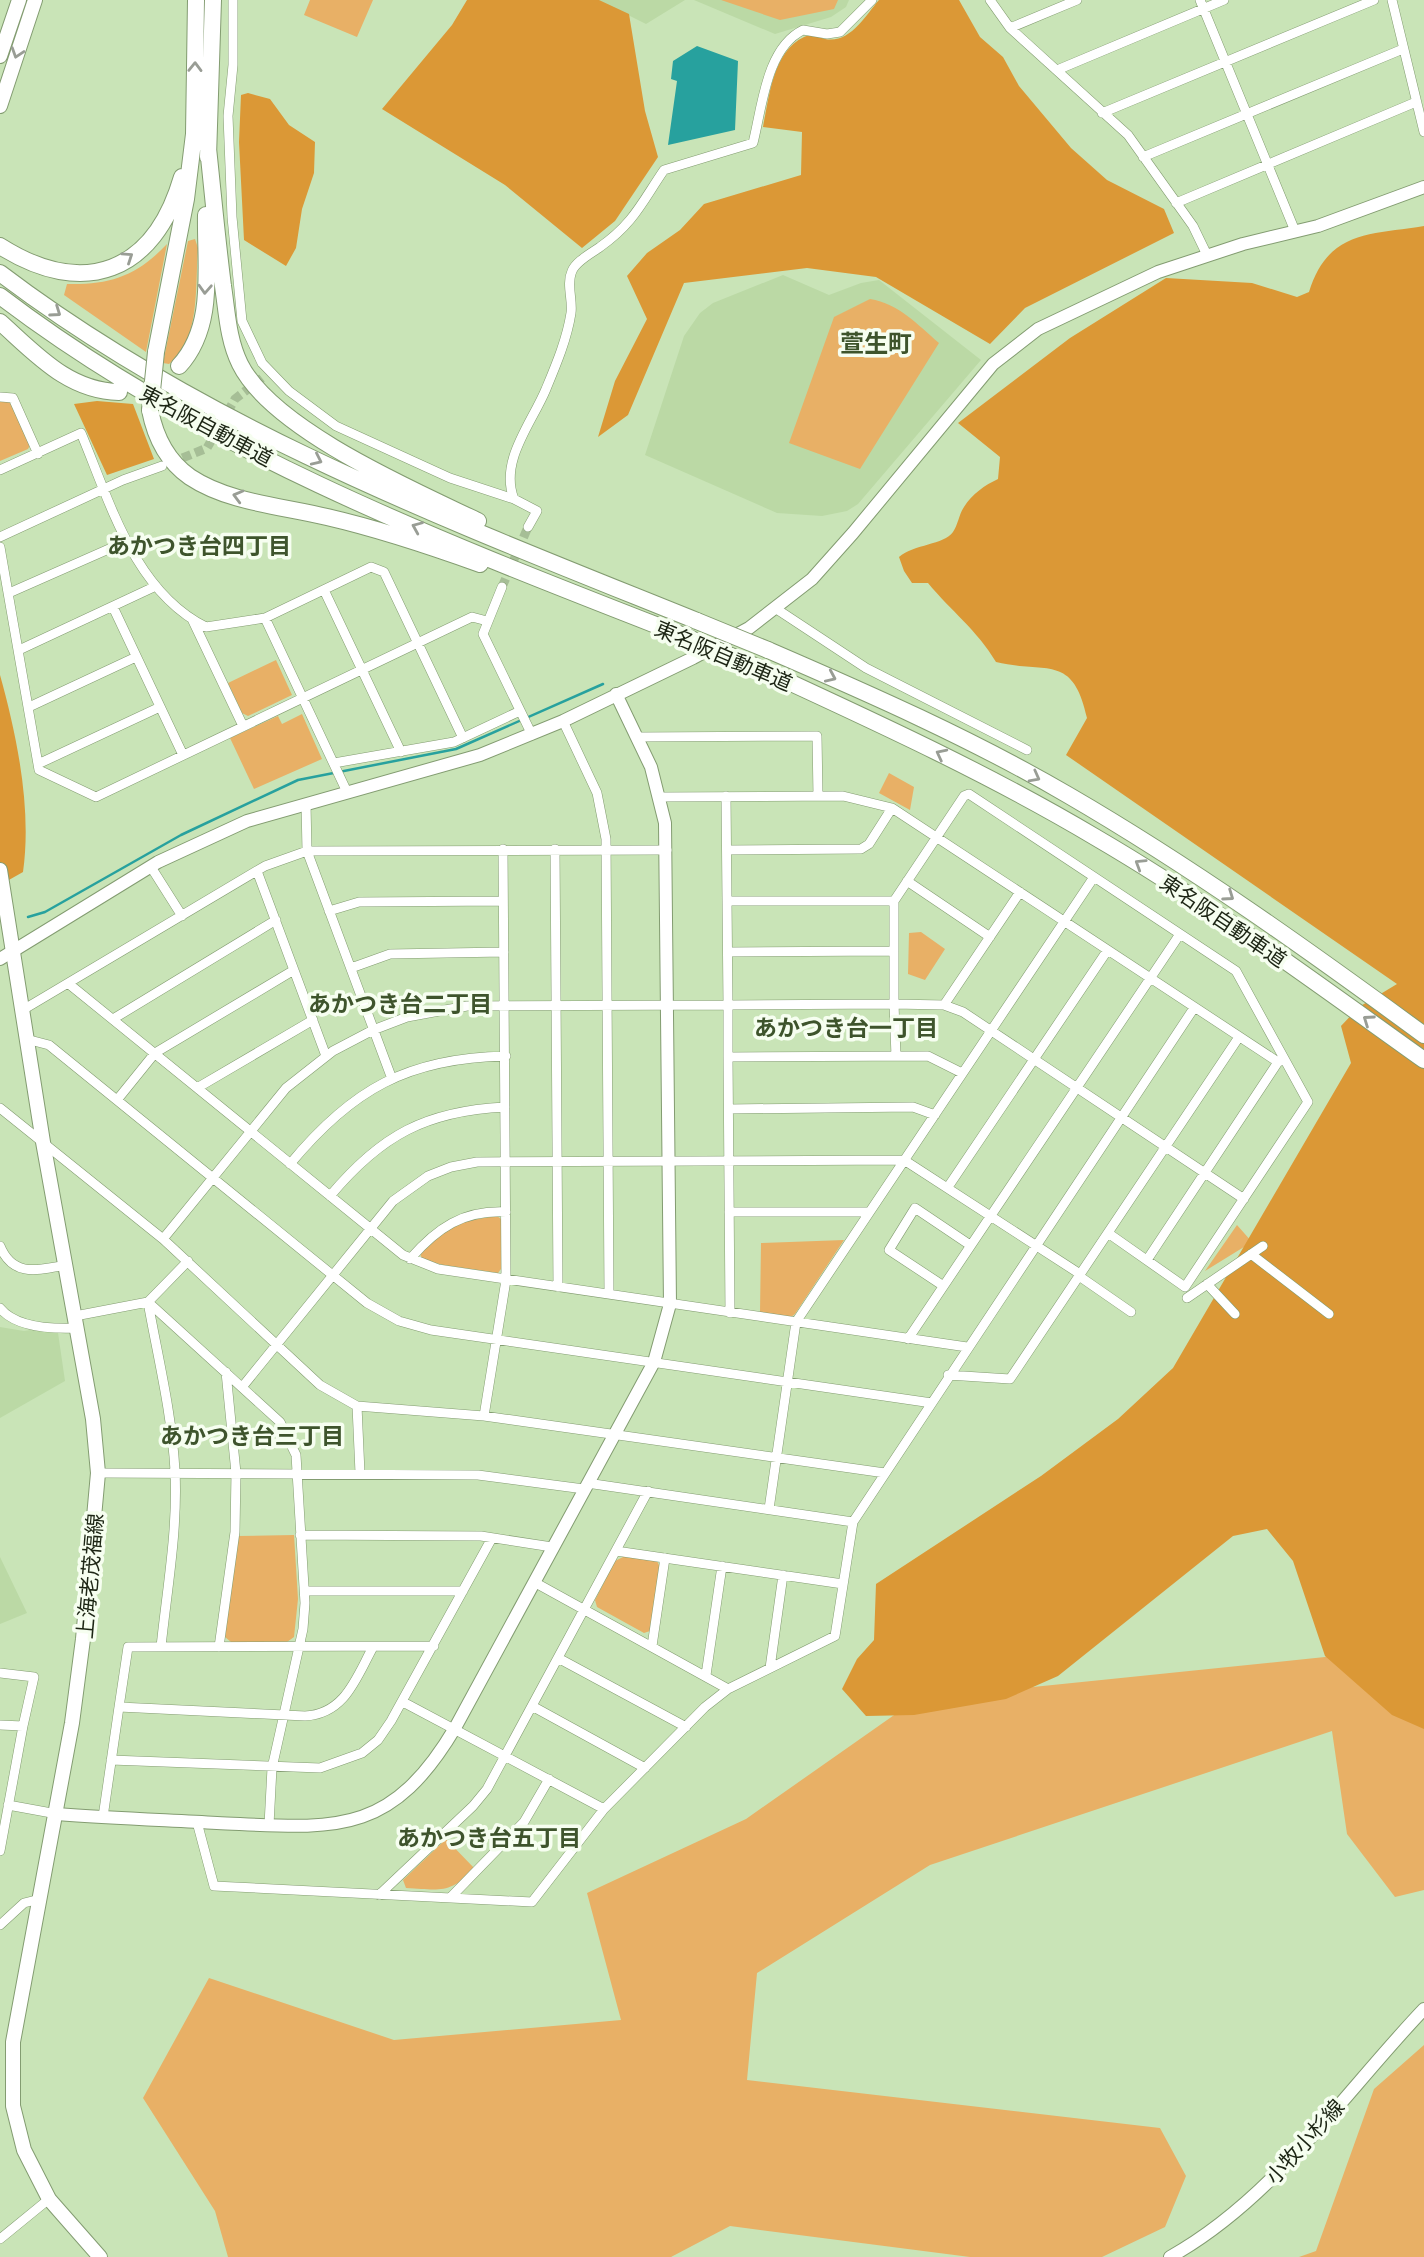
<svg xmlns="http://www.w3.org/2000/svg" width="1424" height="2257" font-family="'Exo 2','Noto Sans JP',sans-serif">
	<rect width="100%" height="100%" fill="#c9e4b7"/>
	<!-- built -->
	<path fill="#bbd9a5" d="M598,0H685L646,24Z
		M694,0H849L846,7L831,17L775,34Z
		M783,275L829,295L861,283L879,280L981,360L858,504L847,511L822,516L777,513L645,455L684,336L700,313L713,303Z
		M57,1326L65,1381L0,1418V1327L24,1331Z
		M0,1557L27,1613L0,1624Z"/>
	<!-- green -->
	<path fill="#e8b066" d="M310,0H373L357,37L304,15Z
		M721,0H838L834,9L780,20Z
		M195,239L198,248C195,283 201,341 169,364L163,363L188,241Z
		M167,244L146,352L64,295L67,284C110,285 137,276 167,244Z
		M870,299C899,304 917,324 939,343L860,469L789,443L834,317Z
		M0,401L11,402L30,445L28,449L0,461Z
		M276,660L292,695L248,716L242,713L228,683Z
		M302,714L322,759L254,789L230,738L278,716L282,724Z
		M889,773L914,787L910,810L879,793Z
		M921,932L945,949L925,980L908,974L909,933Z
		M497,1216L501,1219V1269L498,1273L443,1265L422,1259L420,1253C447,1226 459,1221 497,1216Z
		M1237,1225L1252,1242L1205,1271Z
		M844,1240L795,1314L791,1317L760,1312L761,1243Z
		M294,1535L298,1599L294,1637L287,1642H231L225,1637L238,1536Z
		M627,1555L656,1559L660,1567L650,1631L644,1633L597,1607L595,1600L615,1561Z
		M1344,1655L1424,1704V1890L1395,1897L1347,1834L1332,1731L930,1865L757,1973L747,2080L1160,2128L1186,2176L1165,2227L1102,2257H970L730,2226L671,2257H228L215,2211L143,2098L209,1978L394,2040L621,2020L587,1893L746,1819L917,1699Z
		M446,1839L475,1869C449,1894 441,1890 406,1888L403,1880Z
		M1424,2045V2257H1299L1316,2251L1374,2089Z"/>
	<!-- forest -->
	<path fill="#db9836" d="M467,0H599L629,14L645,111L658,157L615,221L582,248L505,185L382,109L452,25Z
		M879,0H959L980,37L1003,57L1019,86L1071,148L1107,180L1164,209L1174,233L1025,308L990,344L876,277L807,268L684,283L628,415L598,437L615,381L647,319L627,276L647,253L680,230L704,204L801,175L802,132L763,127C769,98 773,51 804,37C812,33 817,37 825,39C850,44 865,16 879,0Z
		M248,93L270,99L289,125L315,142L314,173L302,209L296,248L286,266L244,240L239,142L241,95Z
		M1424,226V1729L1392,1715L1325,1656L1293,1561L1267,1529L1233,1536L1058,1676L1006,1699L914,1715L866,1716L842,1689L857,1659L874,1640L876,1584L1041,1476L1118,1419L1173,1368L1351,1063L1341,1026L1359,1007L1397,984L1066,755L1087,718C1073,653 1047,674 996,662C977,630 951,611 928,583H912L904,571L899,557C914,544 944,545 953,532C958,525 959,514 964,507C972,494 985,485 998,479L1000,457L958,423L1070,338L1166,278L1252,283L1297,297L1309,292C1328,230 1370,235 1424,226Z
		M97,401L133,404L154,459L107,475L74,404Z
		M0,675C17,736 32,809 23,872L0,885Z"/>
	<!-- water -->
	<path fill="#27a19e" d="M697,46L738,61L735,130L668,145L677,81L671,79L673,61Z"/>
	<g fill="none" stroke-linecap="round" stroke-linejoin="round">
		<!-- stream -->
		<path stroke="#27a19e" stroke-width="2.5" d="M28,917L45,912L181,835L298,780L456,749L603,684"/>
		<!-- street-tunnel -->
		<path stroke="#a6be96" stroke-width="9" stroke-dasharray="9 4.5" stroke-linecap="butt" d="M170,463L207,448L235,399L262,378
			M502,587L528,527"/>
		<defs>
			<path id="street" d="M233,0V65L228,116L232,217L242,321L262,363L289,391L336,426L450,478L514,499L537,511L528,527
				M990,0L1010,28L1128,135L1193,226L1207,255
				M1200,0L1295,231
				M1392,0L1424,132
				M1010,28L1077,0
				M1057,70L1224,0
				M1102,113L1374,0
				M1143,157L1403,49
				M1176,203L1416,102
				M0,397L13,398L38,454
				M0,470L81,433C110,502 134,591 206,627L265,618L371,567L384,572L463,738
				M514,499C499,461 532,423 546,389C556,365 567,339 571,313C573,300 566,284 572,271C576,261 592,253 600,247C634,223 642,202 664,170L753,143C762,108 766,48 803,30L827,34L840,32L872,0
				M0,537L123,480L162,466
				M0,547L39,770L96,797L472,617L487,621
				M502,587L483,634L532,735
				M324,590L401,752
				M9,593L127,541
				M113,607L183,755
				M775,608L866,668L1027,750
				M265,618L347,792
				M193,621L243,726
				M19,650L156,586
				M29,707L136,657
				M563,721L597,793L606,839L609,1294
				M637,737L817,736L818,796
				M334,763L454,742L520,711
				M38,764L160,707
				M660,797L843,796L892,808L1278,1062
				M306,804L307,851L392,1079
				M555,849L558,1287
				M727,850L861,849L869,844L892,808
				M151,867L182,916
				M257,871L326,1056
				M907,881L990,937
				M727,901H894
				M329,911L359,902L503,901
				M728,952L894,951
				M351,968L390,954L504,952
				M69,984L403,1255L438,1269L967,1347
				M944,1005L1020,892
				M21,1011L265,866L307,851L667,850
				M113,1019L276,920
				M26,1039L49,1045L367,1303L399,1321L431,1330L932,1403
				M896,1056L894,1004L728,1005V1057L928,1056L962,1073
				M728,1057L730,1313
				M197,1088L313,1020
				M117,1100L155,1053L294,970
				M0,1108L163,1239L320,1385L357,1406L484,1416L885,1473
				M729,1109L913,1107L935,1115
				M290,1164C352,1089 408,1058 506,1056
				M948,1187L1107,951
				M330,1196C381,1135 426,1111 505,1107
				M729,1212H869
				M1108,1233L1185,1287L1308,1102L1236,971L969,794L964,796L894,901V1004L944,1005L963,1012L1244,1199
				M163,1239L286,1088L333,1051L373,1030L407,1017L467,1006L728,1005L726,796
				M0,1246C13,1278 38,1270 66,1265
				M1251,1254L1329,1314
				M410,1259C437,1228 463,1210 506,1212
				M1147,1260L1278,1062L1283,1060
				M1079,1276L1131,1312
				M1207,1284L1235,1314
				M942,1285L889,1250L915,1208L970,1245
				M1187,1298L1263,1246
				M148,1302L280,1422L296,1455L305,1603L303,1629L272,1768L269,1825
				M148,1302C158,1358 172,1414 175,1471C178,1529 167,1589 161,1647
				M0,1308C16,1328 53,1329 77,1328
				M75,1316L148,1302L188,1261
				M908,1339L1180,934
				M948,1375L1010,1379L1239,1037
				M243,1386L393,1201L428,1176L451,1167L477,1162L904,1160L1080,1274
				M357,1406L360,1473
				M484,1416L506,1280L503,849
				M98,1473L478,1475L584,1489
				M587,1483L853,1522
				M769,1509L796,1322L1094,877
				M300,1535L481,1536L552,1547
				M616,1551L843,1584
				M534,1582L728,1689
				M305,1591H463
				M652,1646L665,1558
				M219,1647L235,1532L236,1473L226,1372
				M558,1658L686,1727
				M770,1668L783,1575
				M0,1673L34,1677L23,1726
				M706,1675L722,1566
				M403,1702L604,1809
				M532,1706L645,1768
				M119,1707L128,1647L434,1646
				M0,1725L23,1726L0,1851
				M111,1760L320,1768L362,1753L378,1740L391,1721L492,1538
				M8,1805L57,1814
				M103,1817L119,1707L305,1716C345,1714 356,1678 373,1647
				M197,1822L214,1886L532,1902L604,1809L705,1707L728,1689L835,1636L853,1522L1194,1008
				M379,1895L473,1806L487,1789L648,1491
				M450,1898L524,1822L549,1779
				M0,1925L24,1903L40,1899
				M0,2239L49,2199"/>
			<path id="secondary" d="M0,959L158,862L247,821L480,755L563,721L693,658L749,628L812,579L853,533L993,364L1038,329L1158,272L1243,244L1318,226L1424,187
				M57,1814C110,1818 163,1820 217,1823C333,1828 389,1839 455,1728L654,1362L670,1304L665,823L651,767L616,694
				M1170,2257C1274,2199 1343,2094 1424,2009"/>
			<path id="primary" d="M0,56L19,0
				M0,106L35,0
				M0,870L43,1142L93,1419L98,1473L83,1639L72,1723L13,2042V2106L24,2150L49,2199L100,2257"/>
			<path id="highway" d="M208,148C213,194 217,240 223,286C227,312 228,340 240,364C272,429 413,490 478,521
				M208,157L213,0
				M0,246C84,299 154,273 182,177
				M0,273C208,431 457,524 697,621
				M0,296C203,451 448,544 684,636
				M0,322C36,354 68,391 119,392
				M156,352L186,199L194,134L196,0
				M179,366C216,326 205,266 206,215
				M150,410C155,436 167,461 190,477C229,503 283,506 327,517C379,529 430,546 480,564
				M768,650C870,694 972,739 1068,795C1192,867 1308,950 1424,1035
				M750,664C867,718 984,771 1095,837C1210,904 1316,983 1424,1060"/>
		</defs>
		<!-- street casing -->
		<use href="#street" stroke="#839c71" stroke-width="10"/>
		<!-- secondary casing -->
		<use href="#secondary" stroke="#839c71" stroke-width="14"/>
		<!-- primary casing -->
		<use href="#primary" stroke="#839c71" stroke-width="16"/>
		<!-- highway casing -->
		<use href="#highway" stroke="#839c71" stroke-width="18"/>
		<!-- street -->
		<use href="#street" stroke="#fff" stroke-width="9"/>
		<!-- secondary -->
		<use href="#secondary" stroke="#fff" stroke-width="12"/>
		<!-- primary -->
		<use href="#primary" stroke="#fff" stroke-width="14"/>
		<!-- highway -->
		<use href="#highway" stroke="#fff" stroke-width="16"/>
		<defs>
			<path id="highway-bridge" d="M150,410L156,352
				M697,621L768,650
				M684,636L750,664"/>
		</defs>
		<!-- highway-bridge casing -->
		<use href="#highway-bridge" stroke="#839c71" stroke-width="18" stroke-linecap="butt"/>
		<!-- highway-bridge -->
		<use href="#highway-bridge" stroke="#fff" stroke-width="16"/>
	</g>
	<!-- one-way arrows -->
	<defs><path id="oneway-chevron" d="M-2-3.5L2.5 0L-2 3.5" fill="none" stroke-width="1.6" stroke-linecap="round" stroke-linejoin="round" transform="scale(1.75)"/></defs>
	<g stroke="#999d95">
		<use href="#oneway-chevron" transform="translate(17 53) rotate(108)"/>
		<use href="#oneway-chevron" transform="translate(195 67) rotate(-89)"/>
		<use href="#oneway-chevron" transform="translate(128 257) rotate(-34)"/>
		<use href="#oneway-chevron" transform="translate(205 289) rotate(93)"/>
		<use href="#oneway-chevron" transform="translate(56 312) rotate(35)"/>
		<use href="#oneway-chevron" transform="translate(317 460) rotate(25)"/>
		<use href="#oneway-chevron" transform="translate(238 496) rotate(-165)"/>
		<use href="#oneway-chevron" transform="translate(417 527) rotate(-157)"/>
		<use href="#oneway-chevron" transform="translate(831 677) rotate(24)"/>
		<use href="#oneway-chevron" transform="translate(941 754) rotate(-153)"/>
		<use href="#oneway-chevron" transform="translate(1035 777) rotate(28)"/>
		<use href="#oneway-chevron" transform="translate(1140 864) rotate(-148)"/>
		<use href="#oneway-chevron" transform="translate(1229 896) rotate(35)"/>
		<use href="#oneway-chevron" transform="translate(1368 1020) rotate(-145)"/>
	</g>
	<g text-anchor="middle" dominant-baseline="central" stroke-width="7" stroke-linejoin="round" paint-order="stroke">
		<!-- street labels -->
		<g font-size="21" fill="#1c2514" stroke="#f6fef0">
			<text transform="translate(207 425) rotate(28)">東名阪自動車道</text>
			<text transform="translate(724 655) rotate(23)">東名阪自動車道</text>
			<text transform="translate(1224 920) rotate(34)">東名阪自動車道</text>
			<text transform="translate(89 1576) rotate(-85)">上海老茂福線</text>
			<text transform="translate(1304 2141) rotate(-48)">小牧小杉線</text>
		</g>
		<!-- neighbourhood labels -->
		<g font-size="23" font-weight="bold" fill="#3e542c" stroke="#f6fef0">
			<text x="199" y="545">あかつき台四丁目</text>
			<text x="400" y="1003">あかつき台二丁目</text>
			<text x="846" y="1027">あかつき台一丁目</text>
			<text x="252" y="1435">あかつき台三丁目</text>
			<text x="489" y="1837">あかつき台五丁目</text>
		</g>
		<!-- quarter labels -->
		<g font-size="24" font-weight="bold" fill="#3e542c" stroke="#f6fef0">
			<text x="876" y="342">萱生町</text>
		</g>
	</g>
</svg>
